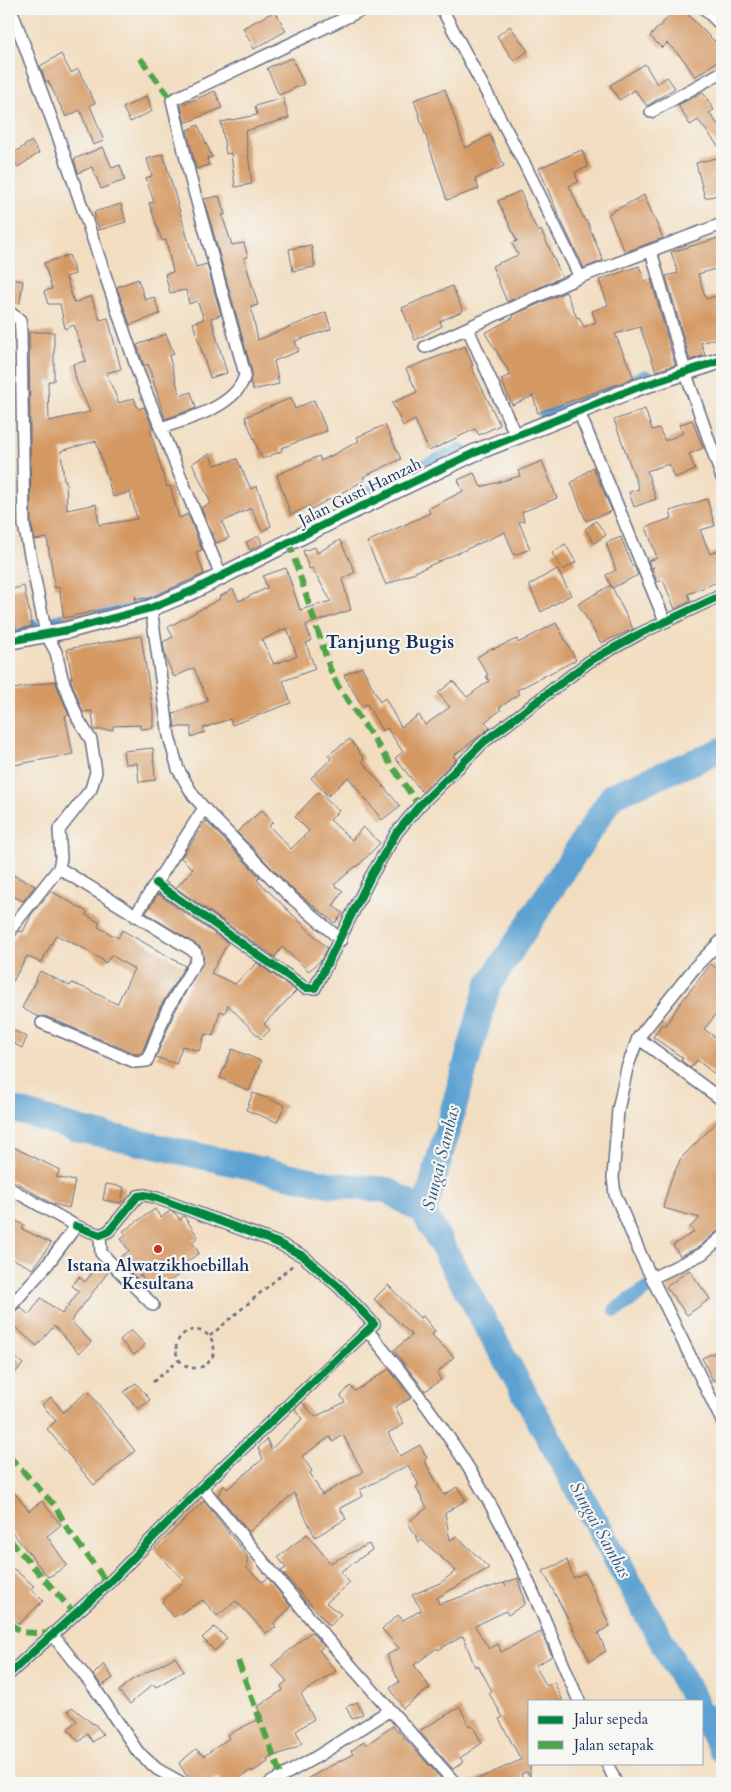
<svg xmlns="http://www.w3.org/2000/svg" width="731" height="1792" font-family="Cardo,serif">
	<rect width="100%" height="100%" fill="#f6f6f2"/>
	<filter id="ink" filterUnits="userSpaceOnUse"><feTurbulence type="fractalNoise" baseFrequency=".02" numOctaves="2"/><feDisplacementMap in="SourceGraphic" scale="10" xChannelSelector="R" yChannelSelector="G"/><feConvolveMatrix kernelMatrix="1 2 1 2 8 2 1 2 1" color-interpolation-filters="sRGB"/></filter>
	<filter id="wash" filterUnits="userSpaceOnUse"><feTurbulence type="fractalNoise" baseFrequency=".0096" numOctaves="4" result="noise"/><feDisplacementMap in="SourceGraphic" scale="20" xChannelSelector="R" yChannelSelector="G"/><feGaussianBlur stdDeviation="1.12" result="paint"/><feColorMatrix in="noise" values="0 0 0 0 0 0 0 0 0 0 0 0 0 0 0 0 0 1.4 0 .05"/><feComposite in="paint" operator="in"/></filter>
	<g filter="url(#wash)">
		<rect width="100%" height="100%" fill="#f2ddc0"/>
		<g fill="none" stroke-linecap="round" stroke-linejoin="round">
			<!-- canal -->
			<path stroke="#5ba1d1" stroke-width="15" d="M546,416L616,386L646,377
				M362,498L416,470L461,451
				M56,622L178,590
				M9,632L33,627
				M616,1310L645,1290"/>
			<!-- river -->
			<path stroke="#5ba1d1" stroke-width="26" d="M9,1108L81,1130L333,1185L387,1190L424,1213
				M695,1701L424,1213L488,986L613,795L722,750
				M702,1714L722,1750"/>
		</g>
		<g id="blocks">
			<!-- building -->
			<path fill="#d49963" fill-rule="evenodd" d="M676,9H682L714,41L722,36V58L695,77L684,60L667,43L662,48L650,36Z
				M275,11L286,31L254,49L243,28Z
				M510,26L528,51L514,61L497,36Z
				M61,54L71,73L78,69L95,103L90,105L104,141L93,145L80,110L66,117L48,81L46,82L40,66Z
				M292,58L304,84L279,95L267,68Z
				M645,64L657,84L667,77L675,88L647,106L635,90L619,100L610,85Z
				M445,89L465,148L490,135L504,166L475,179L479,189L447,200L414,100Z
				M215,91L222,108L185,123L181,105Z
				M703,92L714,110L709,113L722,130V151L698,120L690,125L678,105Z
				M147,96L152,111L130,122L123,108Z
				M283,98L289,118L245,131L252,184L235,187L231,153L226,154L221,122L257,115L255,106Z
				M198,125L212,157L207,158L209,165L196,169L187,130Z
				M31,141L39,153L18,167L10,156Z
				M103,147L112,168L120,165L125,180L101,189L92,167L78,173L74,159Z
				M582,150L588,167L575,172L578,182L569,186L585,221H587L603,260L584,268L558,214L539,168Z
				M163,154L196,267L207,264L221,315L211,318L227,373L210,378L193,323L204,319L197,301L189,304L186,290L170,293L165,274L173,272L166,240L162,241L149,203L154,202L146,178L152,176L147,159Z
				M716,158L722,194L705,198L696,163Z
				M520,191L526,205L525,206L538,232L541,230L562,277L507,302L492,266L518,255L512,243L517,241L498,201Z
				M644,195L663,238L625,252L608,214Z
				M219,196L225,215H222L232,245L244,243L248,257L244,258L258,305L251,307L258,340L326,312L331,329L295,341L299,351L274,361L279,384L253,390L250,381L252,372L204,199Z
				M121,204L126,222L99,230L94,212Z
				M722,237V267L698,274L706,299L722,294V336L701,343L705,355L690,360L666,276L678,273L671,252Z
				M311,245L315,267L293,271L289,249Z
				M69,255L75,274L66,277L74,303L91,296L100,320L108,318L121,369L106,373L119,403L134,398L138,409L144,407L153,428L150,429L161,468L167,487L170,486L179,518L188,514L202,550L196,552L204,574L149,598L137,599L135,596L136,602L64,618L59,587L55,588L47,538L35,540L31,524L29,332H54V381H48L49,421L90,412L76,380L73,364L86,361L74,325L65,329L60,304H48L44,291L52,289L44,263ZM96,441L113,497L130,492L137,519L99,525L96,504L67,510L66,480H64L61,451Z
				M639,266L645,281L651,279L675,365L656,371L640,327L615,334L634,378L538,413L533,396L512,405L501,379L511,375L485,333L514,317L513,315L566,292L577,318L579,317L584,327L596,322L592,311L608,305L599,280Z
				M9,279L23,281L20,303L9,302Z
				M138,279L145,300L154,297L160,314L130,325L117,287Z
				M452,286L463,311L440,321L442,326L415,340L402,308Z
				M166,334L174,354L169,356L180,396L191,392L196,408L165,419L148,364L144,366L137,345Z
				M465,346L473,366H471L500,425L479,435L475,429L429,451L415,420L403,426L392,403L417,392L406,369Z
				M291,398L295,409L314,400L327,431L281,448L282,451L262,459L245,417Z
				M645,409L652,430L659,428L665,441L683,433L679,425L692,420L703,448L689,454L695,470L674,478L669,464L647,471L656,499L634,507L629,492L639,489L614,420Z
				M385,425L401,459L363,477L365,480L311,509L309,506L291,515L277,475L319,456L321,461L359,441L357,437Z
				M210,454L214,465L237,459L251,489L257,486L271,526L262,531L251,508L222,522L229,538L216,543L201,508L211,503L192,463Z
				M542,461L557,498L522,512L524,521L519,522L530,549L514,555L505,532L386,585L367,542L430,513L428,509L463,491L458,480L474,473L481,487L520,476L518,471Z
				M593,467L612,511L586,521L571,483Z
				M707,499L715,526L700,530L710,554L722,549V580L688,594L691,601L675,609L663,580L657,582L652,568L654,567L651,568L648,561L657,558L646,527L672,518L670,511Z
				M596,521L606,535L594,543L585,529Z
				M259,536L262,544L250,550L246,542Z
				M621,537L632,566H634L638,575L612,588L606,575L616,570L606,543Z
				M340,540L355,572L342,579L351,610L306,625L311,641L306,643L315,669L283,681L291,703L232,725L230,719L203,728L205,732L191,737V727H175L173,714L208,701L194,668L174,677L166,659L163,642L173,637L168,627L220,599L219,597L233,589L239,601L267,588L263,576L286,568L300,610L331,601L312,568L309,569L303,551L315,547L317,553ZM287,628L297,656L274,664L262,640Z
				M565,544L576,562L563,570L552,553Z
				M557,569L571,595L541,612L529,585Z
				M611,585L633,629L601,643L578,604Z
				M24,586L32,626L16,630L9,590Z
				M556,623L576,660L517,690L519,694L499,708L501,710L485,722L490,728L453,756L456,759L422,792L395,758L403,752L387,728L382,731L367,704L362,706L344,675L362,667L380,702L385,698L401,727L419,715L425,725L450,707L438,693L453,681L467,697L489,681L486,676L488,675L477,657L492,648L493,649L517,639L518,643Z
				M141,636L153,711V728L140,729V725L113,726V730H94L92,711L83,712L70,678H72L67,649Z
				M55,681L69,715L65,716L73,754L9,766V690Z
				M350,739L364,759L362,761L400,806L382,820L348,777L328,796L311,778L331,759L328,755Z
				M153,748L155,780L139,782L137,763L125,764L123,751Z
				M318,792L339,811L330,820L352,840L363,827L380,843L357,867L356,866L334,885L343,891L333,906L343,913L335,923L291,888L237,832L262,810L273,822L269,826L291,849L309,831L295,817Z
				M206,821L260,877L257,880L327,948L321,960L309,971L282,947L275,957L176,888L193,869L181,858Z
				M9,873L35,886L23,901L9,894Z
				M51,891L87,912L86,915L100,923L98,927L118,938L122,930L185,966L160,1007L142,1053L136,1054L45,1016L38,1017L22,1008L40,971L70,986L72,983L87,989L117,1004L134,969L111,955L106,963L89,951L56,935L41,963L27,956L9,988V946L19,931L23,932L31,915Z
				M158,894L228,943L211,973L235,984L257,963L296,991L264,1024L270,1030L261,1039L228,1005L225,1013L220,1011L213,1036L205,1034L199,1051L182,1046L176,1064L156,1057L174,1013L204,959L200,947L146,913Z
				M711,964L722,973V1007L704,1029L722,1042V1080L697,1060L691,1068L681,1060L683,1058L653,1037L662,1024L665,1026L681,1002Z
				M9,1028L27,1037L22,1048L9,1041Z
				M232,1049L261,1061L249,1091L220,1078Z
				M253,1093L285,1105L277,1122L246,1110Z
				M722,1117V1227L699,1247L680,1256L673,1245L694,1232L690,1227L700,1218L663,1208L670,1182L681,1158Z
				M9,1145L60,1170L56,1177L75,1181L69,1208L53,1204L9,1178Z
				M106,1184L124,1187L121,1203L103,1200Z
				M155,1209L161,1218L170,1211L175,1213L180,1220L184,1216L198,1237L192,1242L199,1253L185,1263L189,1268L161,1287L156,1280L148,1286L141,1275L136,1278L117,1259L129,1251L121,1239L127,1235L123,1231Z
				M9,1217L24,1225L22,1229L51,1243L33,1269L9,1257Z
				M100,1262L109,1271L71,1321L91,1342L79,1353L54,1326L37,1346L9,1322V1317L20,1307L29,1315L41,1298L62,1314L79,1291L72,1286L79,1277L85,1282Z
				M689,1270L710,1299L687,1315L666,1287Z
				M388,1285L420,1318L423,1316L435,1331L432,1335L454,1357L437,1373L441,1380L425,1391L394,1350L412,1335L374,1299Z
				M131,1330L145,1345L134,1355L120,1340Z
				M722,1349V1377L713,1381L702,1358Z
				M9,1351L23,1364L9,1380Z
				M389,1369L411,1398L395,1407L404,1424L388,1433L400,1456L420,1445L427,1458L424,1460L444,1495L457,1487L466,1500L445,1513L450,1540L457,1536L489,1568L437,1598L439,1604L503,1583L506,1586L504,1583L518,1578L525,1604L508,1615L506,1611L475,1626L489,1649L498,1644L501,1652L541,1632L552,1656L535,1666L547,1686L554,1682L563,1701H530V1777L527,1772L521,1774L524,1783H468L521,1760L499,1719L503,1717L489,1693L492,1691L478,1665L475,1667L463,1636L438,1650L437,1648L414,1665L430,1688L403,1708L390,1688L399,1682L387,1655L399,1648L382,1629L398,1615L403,1620L422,1610L412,1595L440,1583L456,1571L422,1540L419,1542L408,1522L427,1508L416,1487L419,1485L408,1465L360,1490L363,1496L340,1508L346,1519L315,1537L294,1493L249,1532L218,1495L224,1485L227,1489L263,1459L258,1448L267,1439L271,1449L302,1419L295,1410L302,1402L315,1417L345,1402L341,1396L350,1386L355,1391ZM343,1435L363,1472L322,1495L310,1473L312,1471L302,1456L330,1437L333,1442Z
				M136,1383L150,1400L138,1409L124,1392Z
				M88,1391L135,1451L94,1485L47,1429L56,1421L42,1405L51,1397L63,1412Z
				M9,1486L29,1511L42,1501L61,1525L47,1536L67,1565L54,1574L48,1577L9,1528Z
				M204,1501L247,1556V1568L262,1582L268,1578L291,1607L274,1623L276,1627L266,1633L236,1601L217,1616L203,1600L174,1617L162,1602L184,1581L154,1549Z
				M307,1534L330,1563L369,1544L372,1550L340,1572L350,1583L326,1603L341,1614L330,1626L281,1571L286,1568L278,1557Z
				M567,1560L573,1578L585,1573L610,1626L598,1633L606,1651L590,1661L543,1571Z
				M9,1565L34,1586L31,1589L43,1601L19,1624L9,1614Z
				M214,1627L227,1638L215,1651L202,1638Z
				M311,1632L324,1646L319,1650L336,1671L301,1694L314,1719L296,1731L302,1743L295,1748L267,1759L268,1762L252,1772L251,1770L233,1783H223L218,1777L208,1783H198L186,1775L179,1763L196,1749L204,1756L229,1738L227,1735L263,1717L257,1707L283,1690L281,1686L287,1681L272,1665Z
				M175,1657L184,1671L156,1687L153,1684L130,1704L119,1691L130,1681Z
				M104,1664L113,1678L102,1686L93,1675Z
				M357,1702L363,1714L352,1719L346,1707Z
				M72,1707L93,1724L94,1723L103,1734L93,1742L87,1734L79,1742L68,1729L77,1721L68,1711Z
				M460,1707L469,1726L472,1725L482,1743L460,1758L463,1762L453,1769L419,1731Z
				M393,1726L441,1778L434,1783H299L353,1754L351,1751L364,1741L366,1745Z"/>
		</g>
	</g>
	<g filter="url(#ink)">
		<use href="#blocks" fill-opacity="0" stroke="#666c80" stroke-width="1"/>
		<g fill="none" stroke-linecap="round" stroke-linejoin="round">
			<defs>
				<path id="street" d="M11,9L59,139L138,372L221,576
					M442,9L525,165L580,277
					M705,9L722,26
					M651,112L722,72
					M651,251L685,371L722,478
					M9,312L20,320L21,331L24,525L46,634L56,652L62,678L78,719L91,740L96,772L91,789L59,830L61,858L59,868L9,931
					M468,329L516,436
					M425,347L580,277L722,224
					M579,412L665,621
					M160,428C186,420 239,406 245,374L191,180L172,100L364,9
					M151,608L169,736L178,769L193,795L204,808L286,893L341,940
					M156,883L305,988H315L371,876L397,832L419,806L485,741L590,661L639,634L722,595
					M135,916L204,808
					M722,940L696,966L638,1038L627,1068L618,1110L613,1178L615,1194L642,1258L722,1421
					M42,1023L135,1062L147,1061L167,1010L197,960L196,953L192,950L59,868
					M638,1038L722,1100
					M9,1188L76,1226L47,1265L9,1308
					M100,1235L101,1253L153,1305
					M652,1278L702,1254L722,1237
					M368,1331C418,1391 465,1455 501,1524C531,1581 553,1642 579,1701
					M202,1487L328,1640L455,1783
					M52,1634L96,1690L138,1752L157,1769L182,1783
					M9,1674L108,1584L202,1487L374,1324L339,1287L303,1256L278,1243L157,1198L145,1195L138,1196L109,1231L100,1235L76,1226
					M607,1763L616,1783
					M270,1783L318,1756L390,1710"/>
				<path id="secondary" d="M9,641L68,630L151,608L192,591L329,522L474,453L636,388L722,360"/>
			</defs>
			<!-- street casing -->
			<use href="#street" stroke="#666c80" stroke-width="14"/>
			<!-- secondary casing -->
			<use href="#secondary" stroke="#666c80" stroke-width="19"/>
			<!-- path -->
			<path stroke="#666c80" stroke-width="2.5" stroke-dasharray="4 4" stroke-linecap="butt" d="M176 1349a19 19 0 1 1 38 0a19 19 0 1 1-38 0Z
				M210,1336L293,1265
				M153,1382L179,1360"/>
			<!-- street -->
			<use href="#street" stroke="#fff" stroke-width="11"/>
			<!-- secondary -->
			<use href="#secondary" stroke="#fff" stroke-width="16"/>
			<!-- quiet -->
			<path stroke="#4fa44a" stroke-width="6" stroke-dasharray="12 6" stroke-linecap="butt" d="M140,58L172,100
				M289,542L330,669L338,686L419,806
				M9,1456L56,1507L67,1528L108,1584
				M9,1539L75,1614
				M9,1623L22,1632L52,1634
				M238,1661L281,1776"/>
			<defs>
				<path id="cycleway" d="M9,641L68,630L151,608L192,591L329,522L474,453L636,388L722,360
					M156,883L305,988H315L371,876L397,832L419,806L485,741L590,661L639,634L722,595
					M9,1674L108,1584L202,1487L374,1324L339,1287L303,1256L278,1243L157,1198L145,1195L138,1196L109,1231L100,1235L76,1226"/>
			</defs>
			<!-- cycleway casing -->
			<use href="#cycleway" stroke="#f6f6f2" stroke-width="11"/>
			<!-- cycleway -->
			<use href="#cycleway" stroke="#00873e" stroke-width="8"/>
		</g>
	</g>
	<!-- markers -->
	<circle fill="#c8321e" stroke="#f6f6f2" stroke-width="2" cx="158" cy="1249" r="5"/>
	<g text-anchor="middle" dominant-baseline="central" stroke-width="4.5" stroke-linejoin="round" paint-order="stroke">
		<!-- street labels -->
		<g font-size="16" fill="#1b2f5e" stroke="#f6f6f2">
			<text transform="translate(360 492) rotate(-26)">Jalan Gusti Hamzah</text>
		</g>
		<!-- poi labels -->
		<g font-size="16" font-weight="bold" fill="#1b2f5e" stroke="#f6f6f2">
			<text x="158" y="1266">Istana Alwatzikhoebillah<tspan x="158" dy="18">Kesultana</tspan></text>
		</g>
		<!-- water labels -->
		<g font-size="18" font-style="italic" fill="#315786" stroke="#f6f6f2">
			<text transform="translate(441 1158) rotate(-76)">Sungai Sambas</text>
			<text transform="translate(600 1530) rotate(61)">Sungai Sambas</text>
		</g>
		<!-- quarter labels -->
		<g font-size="19" font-weight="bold" fill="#1b2f5e" stroke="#f6f6f2">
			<text x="390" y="642">Tanjung Bugis</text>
		</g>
	</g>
	<!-- margin -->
	<rect width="731" height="1792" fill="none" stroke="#f6f6f2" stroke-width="30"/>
	<!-- legend -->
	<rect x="528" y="1700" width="175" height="65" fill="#f6f6f2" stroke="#9ea6b7"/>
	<rect x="538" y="1716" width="25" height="8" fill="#00873e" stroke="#9ea6b7"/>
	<text x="574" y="1724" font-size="15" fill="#1b2f5e">Jalur sepeda</text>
	<rect x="538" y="1741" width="25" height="8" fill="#4fa44a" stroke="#9ea6b7"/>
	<text x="574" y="1750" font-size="15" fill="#1b2f5e">Jalan setapak</text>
</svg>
